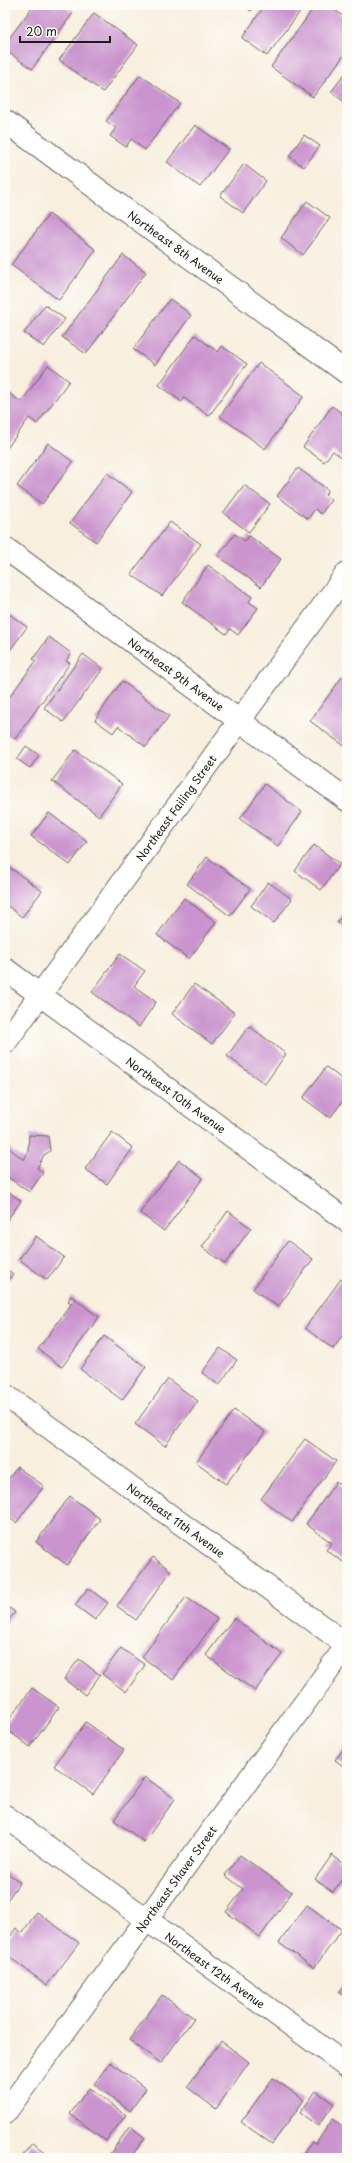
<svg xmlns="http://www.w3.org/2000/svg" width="352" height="2163" font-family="'Playpen Sans',sans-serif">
	<rect width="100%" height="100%" fill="#fdfcf7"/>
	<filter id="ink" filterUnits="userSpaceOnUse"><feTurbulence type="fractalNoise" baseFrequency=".025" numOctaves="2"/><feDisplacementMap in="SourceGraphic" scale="8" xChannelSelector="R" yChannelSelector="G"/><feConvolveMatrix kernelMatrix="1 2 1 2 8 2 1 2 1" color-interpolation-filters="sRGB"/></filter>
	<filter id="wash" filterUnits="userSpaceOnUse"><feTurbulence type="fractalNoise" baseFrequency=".012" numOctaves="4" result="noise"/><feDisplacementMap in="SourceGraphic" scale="16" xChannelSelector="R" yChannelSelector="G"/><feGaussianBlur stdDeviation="0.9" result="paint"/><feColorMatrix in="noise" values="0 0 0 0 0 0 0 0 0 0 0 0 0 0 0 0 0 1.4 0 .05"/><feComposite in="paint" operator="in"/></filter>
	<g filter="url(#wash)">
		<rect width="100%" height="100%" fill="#f8efde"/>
		<g id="blocks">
			<!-- building -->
			<path fill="#ca94ce" d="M34,5H63L73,13L32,69L5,50V44Z
				M243,5H255L251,11Z
				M265,5H305L267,56L242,38Z
				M316,5H328L347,19V51L313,97L271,67Z
				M94,13L138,45L103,92L59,60Z
				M347,71V104L331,92Z
				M140,75L180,103L145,150L131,139L126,147L110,136L116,128L106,121Z
				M195,125L229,149L200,187L167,162Z
				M304,135L320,146L304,167L289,156Z
				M244,164L266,181L243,213L220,196Z
				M307,201L330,218L303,255L281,238Z
				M49,214L96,250L59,300L11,265Z
				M123,255L146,272L86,354L62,337Z
				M170,299L191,315L155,365L133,349Z
				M45,305L65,319L44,347L24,333Z
				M195,335L218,352L222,346L247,364L209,416L184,398L182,402L159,385Z
				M259,363L304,396L265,449L220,416Z
				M48,365L69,381L37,424L29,418L5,451V390L21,402Z
				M332,406L347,417V461L333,451L324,462L303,447Z
				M48,443L73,462L42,504L17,486Z
				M298,468L328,490L325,495L331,500L321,514L315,509L308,519L277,496Z
				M107,473L132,492L96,542L70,523Z
				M244,485L270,504L249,532L223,513Z
				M170,522L201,544L162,596L131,574Z
				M235,534L245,541L249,536L281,559L261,587L218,556Z
				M208,565L252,597L249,602L258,608L238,635L230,629L226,634L182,602Z
				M5,611L27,627L5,657Z
				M49,637L71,653L66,661L70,663L15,739L5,732V703L36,661L33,659Z
				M83,654L103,669L63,722L44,708Z
				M342,677L347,680V748L310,721Z
				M122,681L169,716L146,747L118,726L113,733L95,720Z
				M26,746L39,755L30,768L17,759Z
				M75,750L122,784L99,816L52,781Z
				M265,784L302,812L278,846L240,819Z
				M49,813L87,841L70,865L31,836Z
				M314,845L340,864L321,890L295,871Z
				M207,857L250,889L230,916L187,884Z
				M5,864L42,891L22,917L5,904Z
				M268,882L292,899L274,923L251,906Z
				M184,898L216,922L189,959L157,935Z
				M347,909V930L337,922Z
				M120,954L145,971L134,986L156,1002L139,1027L92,992Z
				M194,984L235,1013L212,1044L172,1014Z
				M249,1026L286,1054L265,1084L227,1056Z
				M326,1067L347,1083V1095L330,1118L303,1098Z
				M112,1132L133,1148L107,1184L85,1169Z
				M29,1135L48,1136L50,1151L44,1155L37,1168L43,1173L29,1192L5,1175V1145L24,1160L28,1152Z
				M179,1160L203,1178L164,1231L140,1213Z
				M5,1189L21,1201L5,1223Z
				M228,1211L251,1228L225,1264L202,1247Z
				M36,1236L64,1257L47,1280L19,1259Z
				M288,1241L313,1259L278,1307L253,1289Z
				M5,1268L13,1274L5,1284Z
				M341,1279L347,1284V1330L333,1349L305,1328Z
				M71,1296L99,1317L62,1367L38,1349L72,1303L68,1301Z
				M104,1336L146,1367L122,1400L80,1369Z
				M220,1348L237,1360L219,1385L202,1373Z
				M168,1379L198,1401L165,1446L135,1424Z
				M234,1410L265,1432L226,1484L196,1462Z
				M305,1439L336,1461L292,1522L261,1499Z
				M17,1467L44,1486L16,1523L5,1514V1484Z
				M336,1482L347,1490V1557L343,1562L326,1550L332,1543L306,1524Z
				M70,1496L100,1519L67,1565L36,1542Z
				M153,1557L171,1571L136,1620L117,1606Z
				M88,1588L108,1603L95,1620L75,1605Z
				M186,1597L217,1619L173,1680L142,1657Z
				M5,1605L15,1612L5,1626Z
				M234,1618L282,1654L255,1691L206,1655Z
				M121,1648L145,1665L126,1692L102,1674Z
				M79,1659L100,1675L85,1695L64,1679Z
				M32,1688L59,1707L30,1747L5,1728V1725Z
				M86,1722L124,1750L93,1794L54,1766Z
				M347,1744V1769L335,1760Z
				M145,1777L175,1799L144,1842L114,1820Z
				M240,1855L292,1892L260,1937L226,1912L243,1889L225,1875Z
				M332,1855L347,1866V1872L333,1892L315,1879Z
				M5,1871L20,1882L5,1903Z
				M307,1905L342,1930L314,1968L279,1943Z
				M37,1912L79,1943L47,1985L5,1954V1944L16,1928L22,1933Z
				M347,1981V1997L339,1992Z
				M162,1995L194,2018L161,2063L129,2040Z
				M221,2041L249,2062L216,2109L187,2087Z
				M110,2062L146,2089L130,2111L94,2084Z
				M273,2078L304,2100L272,2144L241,2122Z
				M89,2088L126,2115L106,2141L70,2114Z
				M316,2091L334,2104L318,2126L300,2113Z
				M333,2119L347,2130V2158H300L312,2142L315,2144Z
				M130,2126L145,2138L130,2158H107Z
				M32,2143L53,2158H21Z"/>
		</g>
	</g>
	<g filter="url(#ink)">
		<use href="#blocks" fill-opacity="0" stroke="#696660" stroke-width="1"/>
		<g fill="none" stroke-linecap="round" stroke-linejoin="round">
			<defs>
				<path id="street" d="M5,121L347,373
					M5,548L347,800
					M5,969L347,1221
					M5,1043L347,573
					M5,1395L347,1645
					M5,1816L347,2066
					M5,2113L347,1645"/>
			</defs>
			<!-- street casing -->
			<use href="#street" stroke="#696660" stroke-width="24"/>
			<!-- street -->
			<use href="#street" stroke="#fff" stroke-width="22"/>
		</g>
	</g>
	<g text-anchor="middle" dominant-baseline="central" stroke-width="3.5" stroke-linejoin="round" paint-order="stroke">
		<!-- street labels -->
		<g font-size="11" fill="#1c1c1c" stroke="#fdfcf7">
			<text transform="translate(176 247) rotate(36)">Northeast 8th Avenue</text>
			<text transform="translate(176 674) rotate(36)">Northeast 9th Avenue</text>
			<text transform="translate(176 808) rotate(-54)">Northeast Failing Street</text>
			<text transform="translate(176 1095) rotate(36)">Northeast 10th Avenue</text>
			<text transform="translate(176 1520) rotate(36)">Northeast 11th Avenue</text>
			<text transform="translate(176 1879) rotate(-54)">Northeast Shaver Street</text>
			<text transform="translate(215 1970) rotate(36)">Northeast 12th Avenue</text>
		</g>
	</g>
	<!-- margin -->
	<rect width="352" height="2163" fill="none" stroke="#fdfcf7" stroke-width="20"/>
	<!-- scale -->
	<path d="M20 36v6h90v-6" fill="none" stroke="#1c1c1c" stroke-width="2"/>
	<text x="26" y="36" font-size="12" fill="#1c1c1c" stroke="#fdfcf7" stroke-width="3" paint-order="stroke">20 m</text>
</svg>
